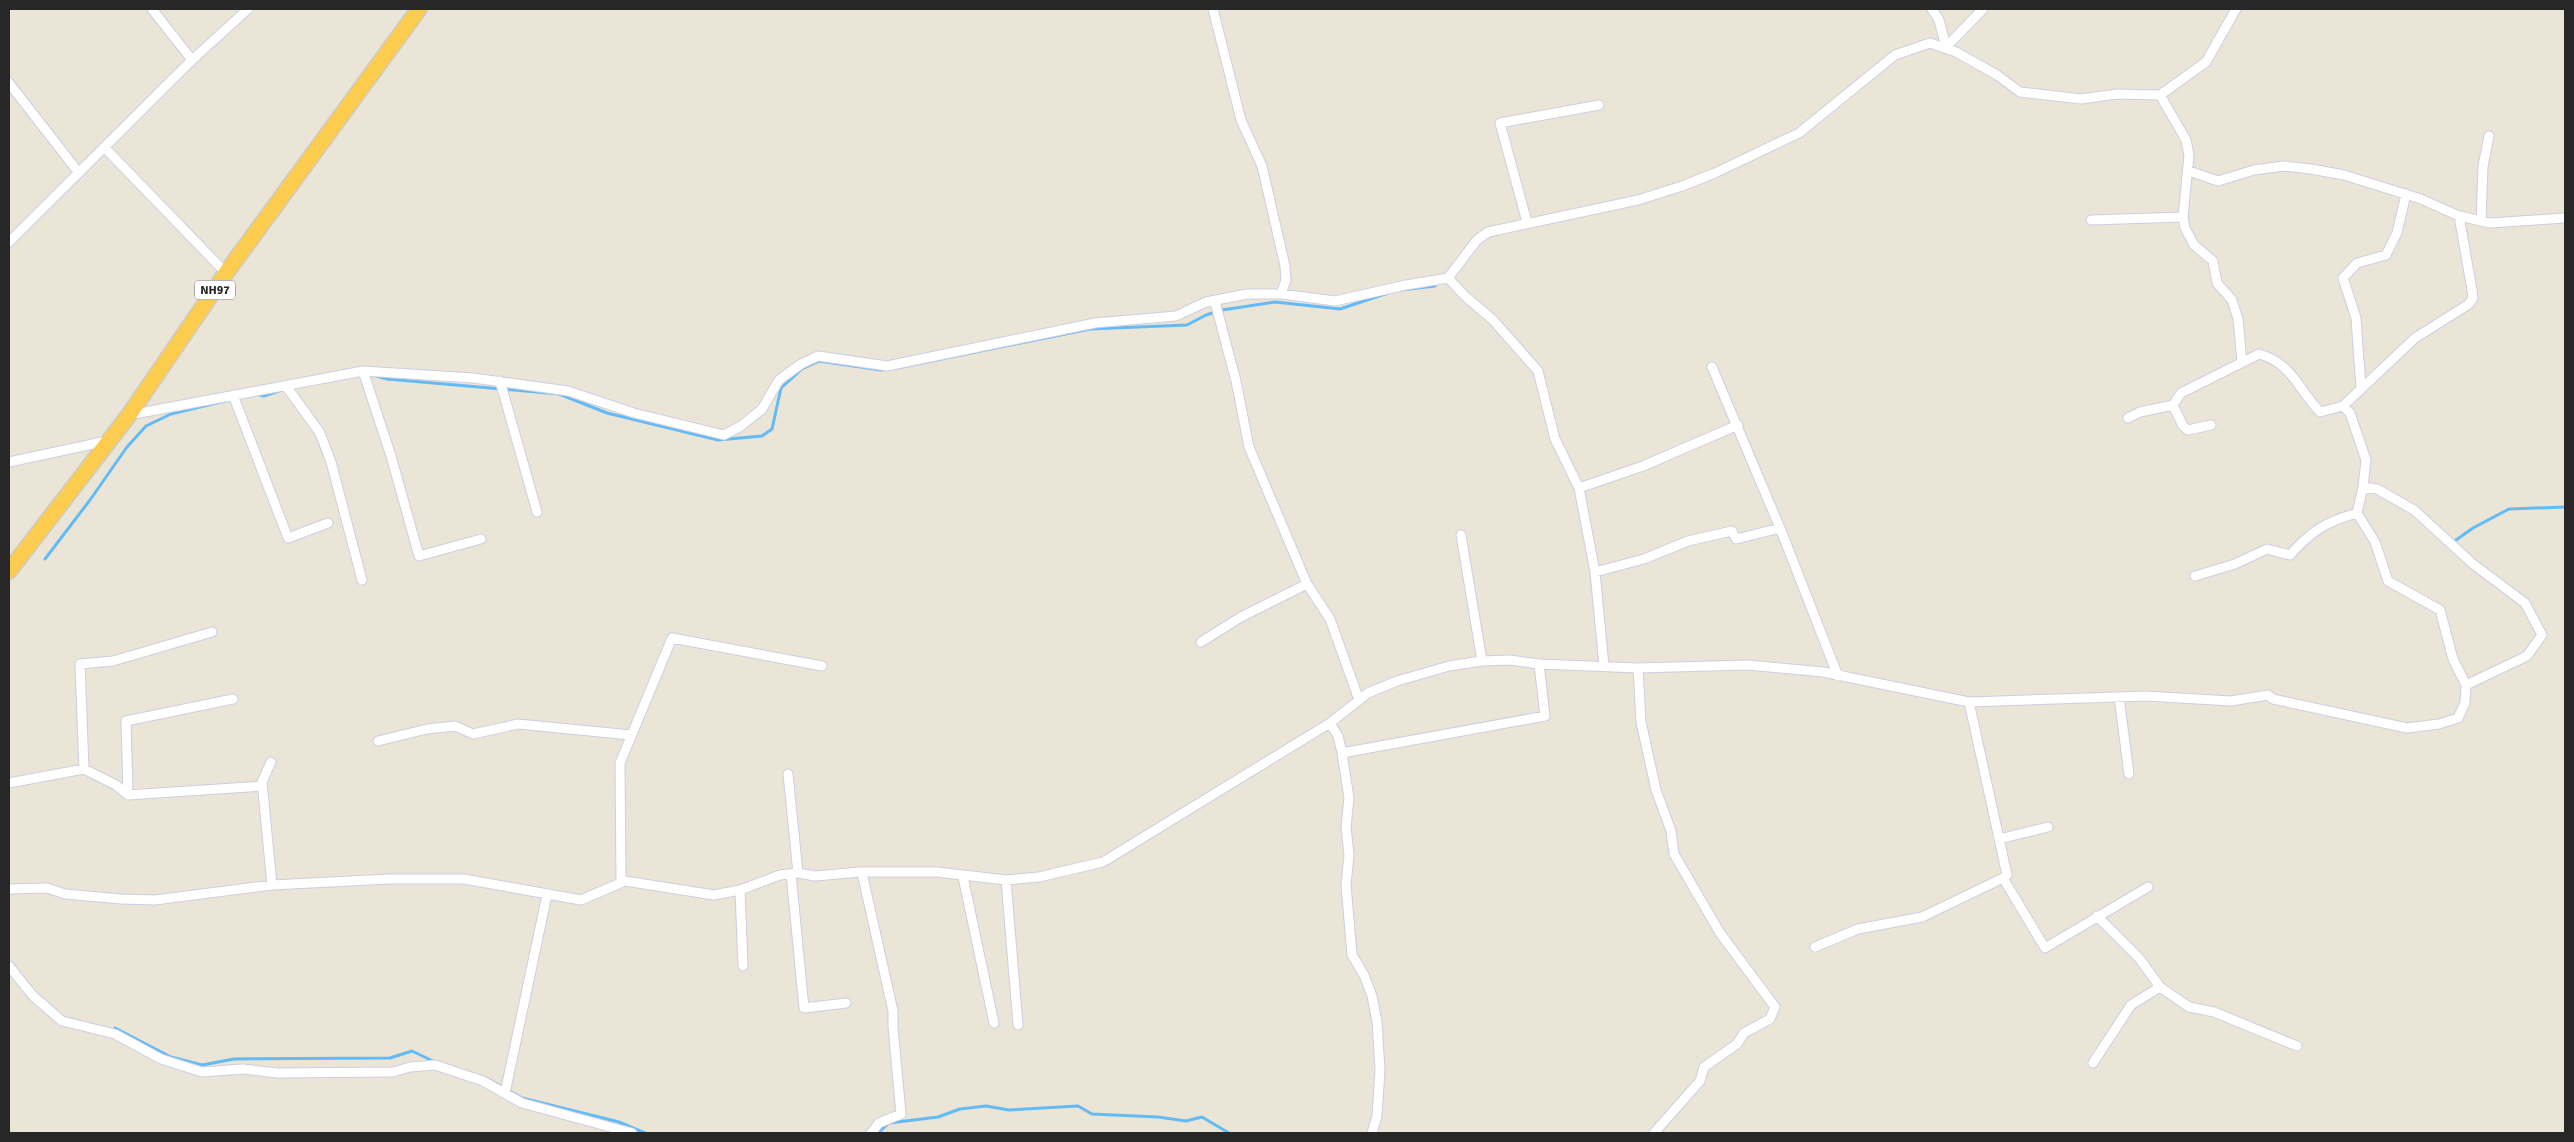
<svg xmlns="http://www.w3.org/2000/svg" width="2574" height="1142" font-family="Signika,sans-serif">
	<rect width="100%" height="100%" fill="#ebe5d7"/>
	<g fill="none" stroke-linecap="round" stroke-linejoin="round">
		<!-- stream -->
		<path stroke="#63bbf5" stroke-width="3" d="M1401,290L1435,286
			M897,368L1090,329L1187,325L1206,315L1222,310L1275,302L1340,309L1388,293
			M376,376L387,379L559,394L607,413L718,440L762,436L772,429L781,388L802,369L819,361L881,370L888,369
			M256,394L264,396L282,390
			M2456,540L2473,528L2509,509L2565,507
			M45,559L90,500L127,447L146,426L171,414L229,400
			M115,1028L171,1057L202,1065L234,1059L390,1058L412,1051L435,1062
			M486,1078L522,1098L619,1122L645,1133
			M878,1133L889,1123L938,1117L960,1109L986,1106L1009,1110L1078,1106L1092,1114L1158,1117L1186,1121L1202,1117L1229,1133"/>
		<defs>
			<path id="minor" d="M152,9L192,60
				M1213,9L1241,120L1262,166L1285,266L1286,280L1281,294
				M1932,9L1939,20L1946,47
				M1946,47L1983,9
				M9,83L79,173
				M2160,95L2186,140L2189,155L2183,217L2185,228L2194,245L2213,261L2217,283L2232,300L2238,319L2242,362
				M104,147L226,273
				M2189,171L2218,181L2254,170L2284,166L2311,169L2344,175L2421,199L2459,216L2490,223L2565,218
				M2091,220L2183,217
				M2481,221L2483,166L2489,136
				M1527,222L1500,123L1599,105
				M9,242L192,60L248,9
				M1448,278L1465,296L1493,320L1538,371L1555,439L1579,488L1595,572L1604,666
				M1215,302L1236,381L1249,447L1307,584L1330,619L1359,700
				M1712,367L1780,528L1838,676
				M363,371L391,456L419,556L481,539
				M500,381L537,512
				M286,386L320,433L331,462L362,580
				M2361,389L2356,318L2343,278L2357,263L2386,255L2397,233L2406,194
				M233,395L288,538L328,523
				M129,415L363,371L473,378L568,391L634,413L724,435L741,426L762,409L779,380L801,364L818,356L887,366L1095,323L1176,316L1206,302L1247,294H1281L1335,301L1406,285L1448,278L1477,240L1488,232L1638,200L1682,186L1715,173L1799,133L1895,55L1930,43L1956,52L1997,75L2020,92L2081,99L2117,94L2160,95L2206,62L2236,9
				M2128,418L2140,412L2173,405
				M2211,425L2188,430L2183,426L2173,405L2181,393L2259,354C2292,363 2298,389 2320,412L2343,406L2415,338L2469,304L2473,298L2472,290L2459,216
				M9,462L107,441
				M1579,488L1643,466L1738,425
				M2357,513L2375,542L2388,581L2440,610L2453,659L2466,685
				M1461,535L1482,661
				M1595,572L1644,559L1688,541L1732,531L1736,539L1780,528
				M2195,576L2235,564L2267,549L2290,555C2312,530 2326,522 2357,513L2363,487
				M1201,642L1241,617L1307,584
				M1638,668L1641,722L1656,790L1671,831L1674,854L1720,933L1775,1007L1770,1019L1744,1033L1737,1044L1704,1067L1700,1081L1654,1133
				M2119,697L2129,774
				M1969,702L2007,875L2003,878L2045,948L2148,887
				M1330,723L1338,736L1342,753L1349,798L1346,827L1349,855L1346,885L1352,955L1364,975L1372,996L1377,1022L1380,1070L1377,1116L1372,1133
				M378,741L427,729L455,726L473,734L518,724L631,735
				M1342,753L1545,716L1539,664
				M271,762L262,782L272,885
				M84,769L80,664L113,661L212,632
				M788,774L798,873
				M9,783L84,769L116,785L128,795L262,786
				M128,795L126,721L233,699
				M1999,839L2048,827
				M862,873L893,1011V1027L901,1114L879,1123L871,1133
				M791,874L804,1008L846,1003
				M963,877L994,1023
				M1006,880L1018,1025
				M621,883L620,763L672,638L822,666
				M9,889L47,888L65,894L121,899L155,900L272,885L389,879H464L581,900L625,881L714,895L740,890L780,875L798,873L815,876L860,872H937L1006,880L1039,877L1103,862L1330,723L1368,693L1397,681L1449,666L1482,661L1510,660L1539,664L1638,668L1748,665L1823,672L1969,702L2146,696L2231,701L2268,695L2273,699L2407,728L2439,724L2458,718L2465,703L2466,685L2527,656L2542,635L2525,603L2473,564L2414,510L2377,489L2363,487L2366,460L2350,413L2343,406
				M740,890L743,966
				M2097,916L2139,958L2160,987
				M1815,947L1858,929L1922,917L2003,878
				M9,966L33,996L62,1021L115,1034L161,1059L202,1072L243,1069L277,1073L393,1072L410,1067L435,1065L483,1081L522,1103L632,1133
				M2093,1063L2131,1005L2160,987L2189,1007L2214,1012L2297,1046
				M505,1093L547,895"/>
			<path id="trunk" d="M9,571L129,415L226,273L419,9"/>
		</defs>
		<!-- minor casing -->
		<use href="#minor" stroke="#cdcee2" stroke-width="11"/>
		<!-- trunk casing -->
		<use href="#trunk" stroke="#cbcbcb" stroke-width="18"/>
		<!-- minor -->
		<use href="#minor" stroke="#fff" stroke-width="9"/>
		<!-- trunk -->
		<use href="#trunk" stroke="#fccc4f" stroke-width="15"/>
	</g>
	<g text-anchor="middle" dominant-baseline="central" stroke-width="4" stroke-linejoin="round" paint-order="stroke">
		<!-- shield labels -->
		<rect fill="#fff" stroke="#686868" stroke-width="1" x="195" y="280.5" width="40" height="19" rx="4"/>
		<g font-size="12" font-weight="bold" fill="#272727">
			<text x="215" y="290">NH97</text>
		</g>
	</g>
	<!-- border -->
	<rect width="2574" height="1142" fill="none" stroke="#272727" stroke-width="20"/>
</svg>
